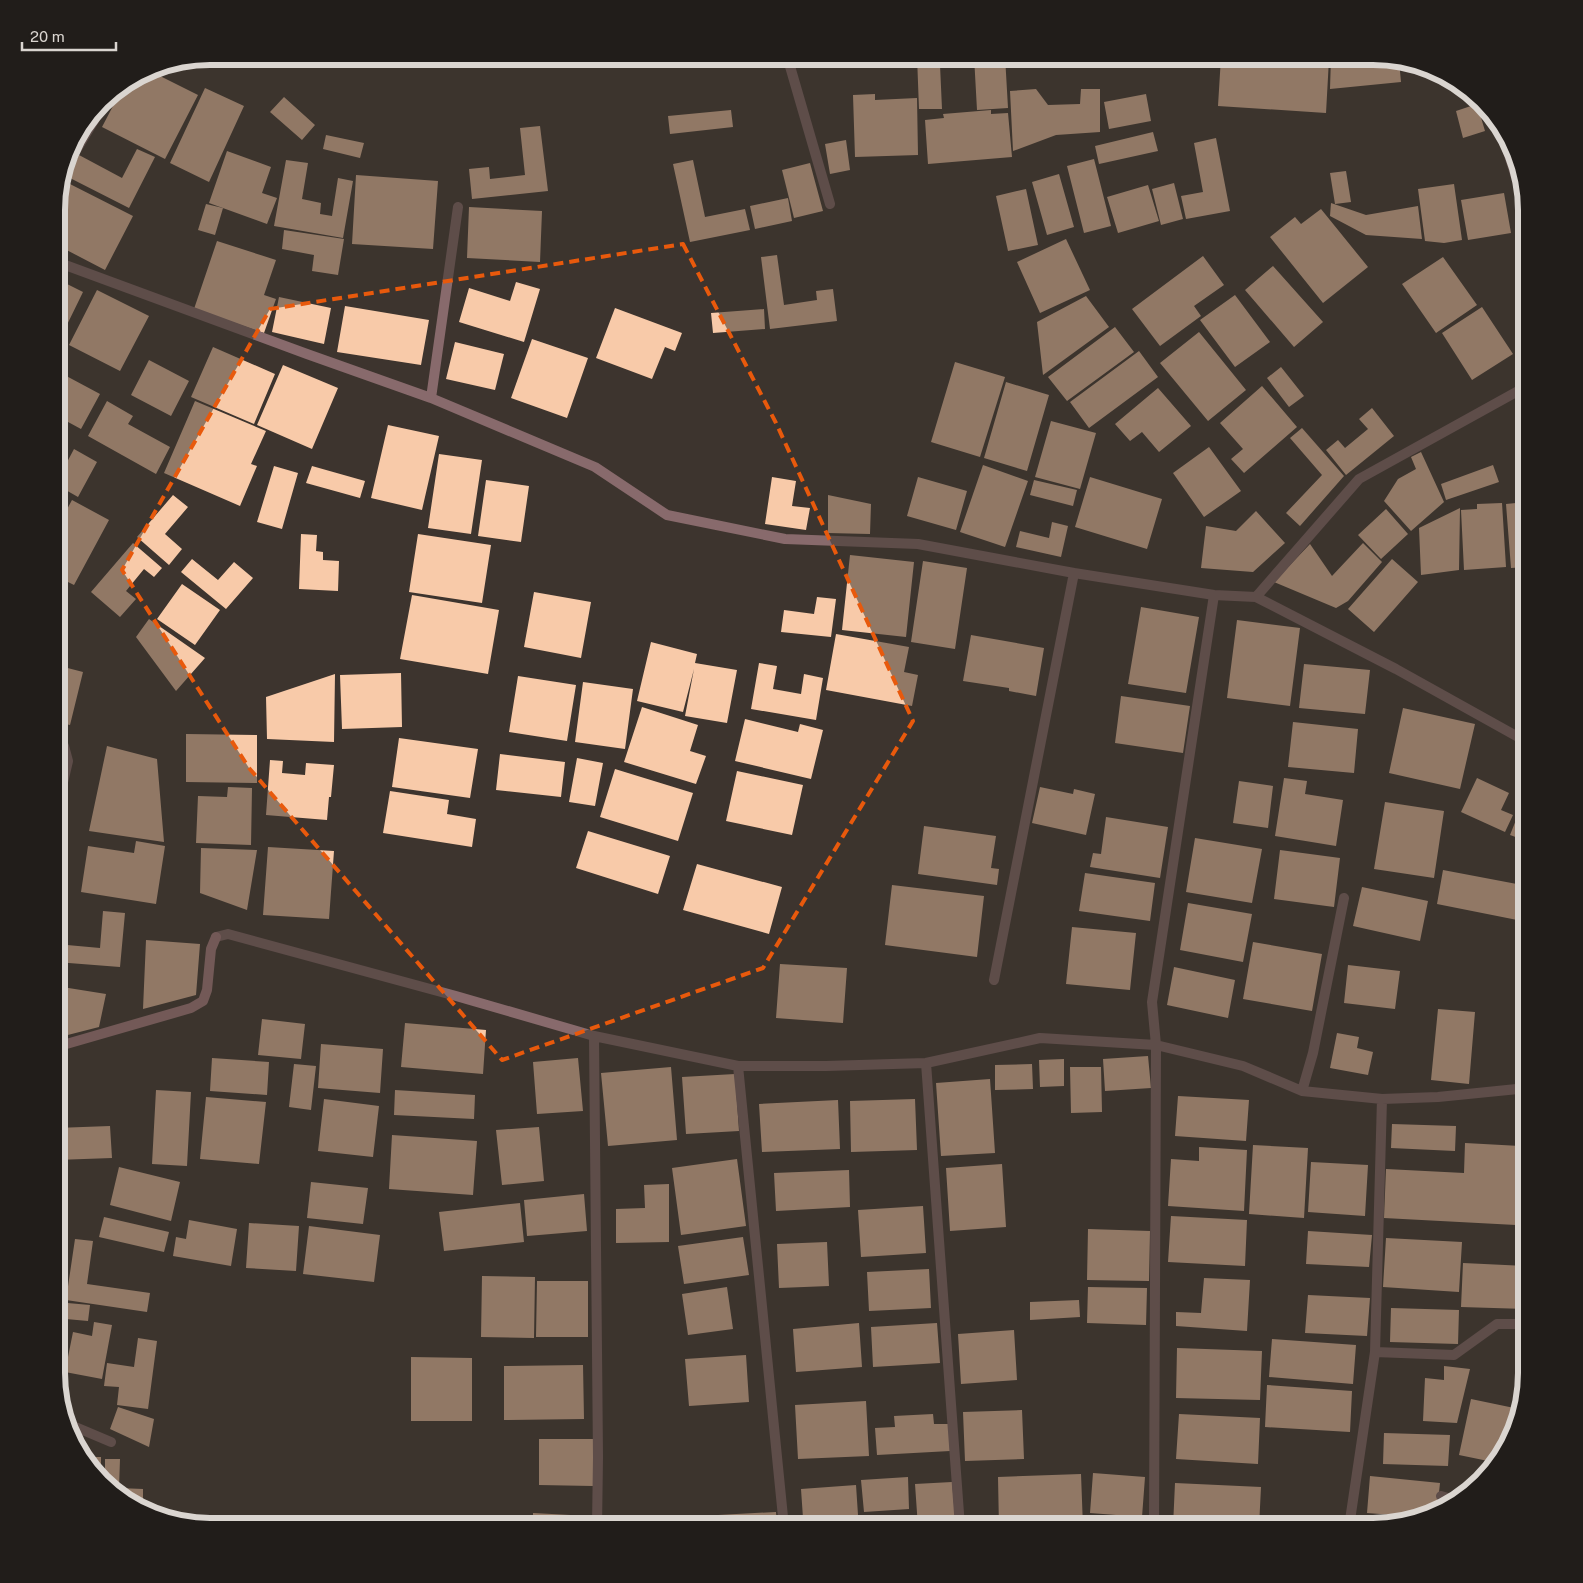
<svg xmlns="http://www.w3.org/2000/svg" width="1583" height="1583" font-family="'Public Sans',sans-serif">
	<rect width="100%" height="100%" fill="#3d342e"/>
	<!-- building -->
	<path fill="#f8caa9" d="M917,56H965V64L940,65L942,109H919Z
		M974,56H1005L1008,108L977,110Z
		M1221,57H1282L1329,59L1326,113L1218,106Z
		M1331,57H1351L1350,66L1392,59L1399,61L1401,82L1330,89Z
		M148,70L198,95L165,159L102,127L124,85Z
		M205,88L244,106L209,182L170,163Z
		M1036,89L1048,105L1080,104L1081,89H1100V132L1056,135L1013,151L1010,91Z
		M875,94V100L917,98L918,155L855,157L853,95Z
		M1146,94L1151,121L1109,129L1104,102Z
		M284,97L315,125L302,140L270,112Z
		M1477,104L1485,131L1463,138L1456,111Z
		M731,110L733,127L670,134L668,116Z
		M991,110V114L1008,113L1012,157L928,164L925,120L944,118L943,114Z
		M540,126L548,191L472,199L469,169L489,167L490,179L525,175L520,128Z
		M1153,132L1158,151L1099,164L1095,146Z
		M326,135L364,143L360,158L323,149Z
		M1216,138L1230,211L1186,219L1181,196L1203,192L1194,143Z
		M846,140L850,170L830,174L825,144Z
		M137,149L155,157L129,208L68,177L79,155L122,178Z
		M227,151L271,167L262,193L277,198L267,224L209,203Z
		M1094,159L1111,226L1084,233L1067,166Z
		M286,160L308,163L302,199L321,203L320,214L332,216L338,178L353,181L343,238L274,226Z
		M693,160L705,217L745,209L750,230L690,242L673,164Z
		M810,163L823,211L794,218L782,170Z
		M1346,171L1351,202L1335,204L1330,173Z
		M1059,174L1074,227L1047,235L1032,182Z
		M356,175L438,181L433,249L352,244Z
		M64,181L133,216L105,270L57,245V200Z
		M1174,183L1183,219L1161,225L1152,189Z
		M1454,184L1462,240L1444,243L1425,241L1418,189Z
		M1148,185L1159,221L1118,233L1107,197Z
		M1026,189L1038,245L1008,251L996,196Z
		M1504,193L1511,233L1468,240L1461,200Z
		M788,198L792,221L755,229L750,206Z
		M1331,203L1366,215L1418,206L1422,239L1366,235L1330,216Z
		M206,204L223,208L215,235L198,230Z
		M469,207L542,211L540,262L467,258Z
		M1321,209L1368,267L1323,303L1270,237L1295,217L1301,224Z
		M284,230L344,239L338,275L312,271L314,255L282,249Z
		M1066,239L1090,290L1040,313L1017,262Z
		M217,241L276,260L264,295L276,299L264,333L194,309Z
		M777,255L784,305L817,300L816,291L833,289L837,321L770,329L761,257Z
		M1203,256L1224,285L1194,306L1201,316L1160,346L1132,309Z
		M1443,257L1477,305L1436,333L1402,284Z
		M1273,266L1323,322L1294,347L1245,290Z
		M516,282L540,289L524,342L459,322L469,288L510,301Z
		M67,284L83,292L62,335L57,332V307Z
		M97,290L149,316L120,371L69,345Z
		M1235,295L1270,342L1235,367L1200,320Z
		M1086,296L1109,327L1043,375L1037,322Z
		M279,297L331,308L324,344L272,332Z
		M345,306L429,320L421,365L337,352Z
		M1482,307L1513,354L1472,380L1442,333Z
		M615,308L682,333L675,351L665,347L652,379L596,358Z
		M764,309L765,329L713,333L711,313Z
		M1115,327L1134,352L1067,401L1048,377Z
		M1199,332L1246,390L1208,421L1160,363Z
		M532,339L588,358L567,418L511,398Z
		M455,342L504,354L495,390L446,379Z
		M213,347L275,374L254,424L191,397Z
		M1139,351L1158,377L1089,428L1070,402Z
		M149,360L189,381L171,416L131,395Z
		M955,362L1005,377L980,457L931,442Z
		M283,365L338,388L312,449L257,425Z
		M1281,367L1304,396L1289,407L1267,378Z
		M57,371L100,394L81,429L57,416Z
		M1006,382L1049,395L1027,471L984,458Z
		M1262,386L1297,427L1244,473L1231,459L1243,449L1220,423Z
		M1158,388L1191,426L1159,452L1142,432L1130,441L1115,424Z
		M107,401L133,416L128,424L170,447L156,474L88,436Z
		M195,401L266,431L251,464L257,466L240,506L164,473Z
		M1372,408L1394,436L1346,475L1326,450L1338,440L1345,448L1368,429L1359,419Z
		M1051,421L1096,433L1080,489L1035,477Z
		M388,425L439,436L422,510L371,498Z
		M1302,428L1344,476L1300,526L1286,513L1322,475L1290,438Z
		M1209,447L1241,491L1204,517L1173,473Z
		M74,449L97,462L78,497L57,485V481Z
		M1421,452L1444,502L1411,531L1384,501L1398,479L1416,469L1411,457Z
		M439,454L482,460L471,534L428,528Z
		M983,465L1028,481L1005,547L960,532Z
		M1493,465L1499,482L1446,500L1441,484Z
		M274,466L298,473L282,529L257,522Z
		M312,466L365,481L360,498L306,483Z
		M772,477L796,481L792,506L810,508L806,530L765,524Z
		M918,477L967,491L956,530L907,516Z
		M1090,477L1162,499L1147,549L1075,527Z
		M486,480L529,486L521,542L478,536Z
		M1034,480L1077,490L1073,506L1030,495Z
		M173,495L188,507L165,534L182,549L169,565L137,537Z
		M828,495L871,504L870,534L828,533Z
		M72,500L109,520L74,585L56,576L57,509L65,513Z
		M1527,502V567L1511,568L1506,504Z
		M1502,503L1506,567L1464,570L1461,510L1477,509V504Z
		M1460,508L1459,570L1421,575L1419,528Z
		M1386,509L1408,534L1381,559L1358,535Z
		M1256,511L1285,543L1253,572L1201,568L1206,526L1236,531Z
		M1052,522L1068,526L1061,557L1016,547L1020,531L1049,538Z
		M301,534L317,535L316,551L323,552V560L339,561L338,591L299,589Z
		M418,534L491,545L482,603L409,592Z
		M133,543L162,568L154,577L144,569L126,591L136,599L120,617L91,592Z
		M1363,543L1382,562L1348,601L1336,608L1274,582L1310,544L1332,576Z
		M850,555L914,562L906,637L842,630Z
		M192,559L218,580L234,562L253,578L226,609L181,572Z
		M1392,559L1418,582L1374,632L1348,609Z
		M923,561L967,568L955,649L911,642Z
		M182,584L220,610L195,645L157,619Z
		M534,592L591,602L581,658L524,647Z
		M412,595L499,610L488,674L400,659Z
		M817,597L836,599L831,637L781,632L784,610L814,614Z
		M1141,607L1199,617L1186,693L1128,684Z
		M149,619L205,658L176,691L136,637Z
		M1237,620L1300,628L1290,706L1227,698Z
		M836,634L909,647L904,672L918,675L912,706L826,690Z
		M971,635L1044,648L1036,696L1009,691V688L963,681Z
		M651,642L697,654L695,663L737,670L727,723L685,716L694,669L683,712L637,701Z
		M759,663L777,666L773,689L801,694L804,674L823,678L816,720L751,709Z
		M1304,664L1370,670L1365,714L1299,708Z
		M56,665L83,672L70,725L56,722Z
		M401,673L402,727L342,729L340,675Z
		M335,674L334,742L267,739L266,697Z
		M518,676L576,685L567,741L509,732Z
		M583,682L633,689L625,749L575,742Z
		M1121,696L1190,706L1183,753L1115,743Z
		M642,707L698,725L690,751L706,756L696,784L624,762Z
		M1403,708L1475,724L1460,789L1389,773Z
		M745,719L798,732L800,724L823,730L811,779L735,761Z
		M1293,722L1358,729L1354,773L1288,767Z
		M186,734L257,735V783L186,782Z
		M399,738L478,749L470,798L392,787Z
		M107,746L157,759L164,842L89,831Z
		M500,754L565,762L561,797L496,790Z
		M577,758L603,763L595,806L569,802Z
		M270,760L283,761L282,773L305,775L306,763L334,765L331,797H329L327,820L266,815Z
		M615,769L693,793L678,841L600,817Z
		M737,771L803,785L792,835L726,821Z
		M1284,778L1307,781L1305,794L1343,800L1336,846L1275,836Z
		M1477,778L1509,793L1501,810L1513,815L1505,832L1461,812Z
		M1239,781L1273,786L1268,828L1233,823Z
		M228,787L252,788L251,845L196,843L198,796L227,797Z
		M1040,787L1073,794L1074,789L1095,794L1086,835L1032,823Z
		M390,791L449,800L447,814L476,819L472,847L383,833Z
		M1385,802L1444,811L1434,878L1374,869Z
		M1106,817L1168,827L1160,878L1090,867L1093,853L1101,854Z
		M1516,820L1527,823V841L1510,835Z
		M924,826L996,836L991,868L999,869L997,885L918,874Z
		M588,831L670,856L658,894L576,868Z
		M1195,838L1262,849L1252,903L1186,892Z
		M136,841L165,846L156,904L81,892L88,846L134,853Z
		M268,847L334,851L329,919L263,915Z
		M201,848L257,850L247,910L200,893Z
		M1280,850L1340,858L1334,907L1274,899Z
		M697,864L782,887L769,934L683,910Z
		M1443,870L1527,886V922L1437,904Z
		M1085,873L1155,883L1150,921L1079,911Z
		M892,885L984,896L977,957L885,945Z
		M1362,887L1428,901L1420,941L1353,926Z
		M1188,903L1252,914L1243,962L1180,950Z
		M103,911L125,913L120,967L56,962V944L100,948Z
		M1072,927L1136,933L1130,990L1066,984Z
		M146,940L200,944L196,995L143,1009Z
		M1253,942L1322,954L1312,1011L1243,999Z
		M780,964L847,968L843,1023L776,1018Z
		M1348,965L1400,971L1395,1009L1344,1003Z
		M1174,967L1235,980L1228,1018L1167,1005Z
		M56,986L106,994L99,1027L56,1038Z
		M1438,1009L1475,1012L1469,1084L1431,1080Z
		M262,1019L305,1024L301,1059L258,1055Z
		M405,1023L486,1030L483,1074L401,1067Z
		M1337,1033L1359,1037L1357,1048L1373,1052L1368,1075L1330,1068Z
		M321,1044L383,1049L380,1093L318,1088Z
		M1148,1056L1151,1088L1105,1091L1103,1059Z
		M212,1058L269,1062L267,1095L210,1091Z
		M578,1058L583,1111L537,1114L533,1062Z
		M1064,1059V1086L1040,1087L1039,1060Z
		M294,1064L316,1066L311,1110L289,1107Z
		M1032,1064L1033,1089L995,1090V1065Z
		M671,1067L677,1140L608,1146L601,1073Z
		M1070,1067H1101L1102,1112L1071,1113Z
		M735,1074L739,1131L686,1134L682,1077Z
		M990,1079L995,1153L941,1156L936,1083Z
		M156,1090L191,1092L187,1166L152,1164Z
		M395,1090L475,1095L474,1119L394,1115Z
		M1178,1096L1249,1100L1246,1141L1175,1136Z
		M206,1097L266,1102L259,1164L200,1159Z
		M324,1099L379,1106L373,1157L318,1151Z
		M915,1099L917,1150L851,1152L850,1101Z
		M838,1100L840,1149L762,1152L759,1104Z
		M1392,1124L1456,1126L1455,1151L1391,1148Z
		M110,1126L112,1158L56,1160V1128Z
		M539,1127L544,1181L502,1185L496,1130Z
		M392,1135L477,1141L473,1195L389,1189Z
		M1465,1143L1520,1146L1516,1225L1384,1218L1386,1169L1464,1173Z
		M1253,1145L1308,1148L1304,1218L1249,1214Z
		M1199,1147L1247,1150L1244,1211L1168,1206L1171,1159L1199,1161Z
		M737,1159L746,1226L681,1235L672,1168Z
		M1311,1162L1368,1165L1365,1216L1308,1212Z
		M1002,1164L1006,1227L950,1231L946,1168Z
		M119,1167L180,1182L171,1221L110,1205Z
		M849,1170L850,1207L776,1211L774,1173Z
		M1524,1177H1527V1221H1521Z
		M311,1182L368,1188L363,1224L307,1218Z
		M669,1184V1242L616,1243V1209L645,1208L644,1185Z
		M584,1194L587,1231L527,1236L524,1200Z
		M520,1203L524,1242L444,1251L439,1212Z
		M923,1206L926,1253L861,1257L858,1210Z
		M1171,1216L1247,1220L1245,1266L1168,1262Z
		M104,1217L169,1232L164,1252L99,1237Z
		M189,1220L237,1229L231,1266L173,1256L176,1237L186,1239Z
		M249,1223L299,1226L296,1271L246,1268Z
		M309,1226L380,1235L374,1282L303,1274Z
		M1088,1229L1150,1231L1149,1281L1087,1280Z
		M1308,1231L1372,1235L1369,1267L1306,1264Z
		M743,1237L749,1275L684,1284L678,1246Z
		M1386,1238L1462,1242L1459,1292L1383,1287Z
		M75,1239L93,1241L87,1284L150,1293L147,1312L66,1300Z
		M827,1242L829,1286L779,1288L777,1244Z
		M1463,1263L1527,1266V1309L1461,1307Z
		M929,1269L931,1308L869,1311L867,1272Z
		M482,1276L535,1277L534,1338L481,1337Z
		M1204,1278L1250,1280L1247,1331L1176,1326V1312L1201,1313Z
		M537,1281H588V1337H536Z
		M727,1287L733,1329L688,1335L682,1294Z
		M1088,1287L1147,1288L1146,1325L1087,1323Z
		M1308,1295L1370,1298L1367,1336L1305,1333Z
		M1079,1300L1080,1317L1030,1320V1302Z
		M56,1302L90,1305L88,1321L66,1319L61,1360H56Z
		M1391,1308L1459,1310L1458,1344L1390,1342Z
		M94,1322L112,1325L102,1379L65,1372L73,1332L92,1336Z
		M859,1323L862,1367L796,1372L793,1329Z
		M937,1323L940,1363L873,1367L871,1327Z
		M1014,1330L1017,1380L961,1384L958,1334Z
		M138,1338L157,1341L148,1409L117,1405L119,1387L104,1386L107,1363L134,1367Z
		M1272,1339L1356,1345L1353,1384L1269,1377Z
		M1177,1348L1262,1351L1260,1400L1176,1398Z
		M746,1355L749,1402L689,1406L685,1359Z
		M411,1357L472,1358V1421H411Z
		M583,1365L584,1419L504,1420V1366Z
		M1444,1366L1470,1369L1457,1423L1423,1421L1425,1378L1444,1380Z
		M1267,1385L1352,1391L1350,1432L1265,1427Z
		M1471,1399L1519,1409L1515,1432L1493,1462L1459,1455Z
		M866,1401L869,1456L798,1459L795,1405Z
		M118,1407L154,1419L149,1447L110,1429Z
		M1022,1410L1024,1459L965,1461L963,1412Z
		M933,1414L934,1424H949L950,1451L877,1455L875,1428L895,1427L894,1416Z
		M1179,1414L1260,1418L1258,1464L1176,1459Z
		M1384,1433L1450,1435L1448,1466L1383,1464Z
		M539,1439H593V1486L539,1485Z
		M84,1457H101V1479L95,1474Z
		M105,1459H120L119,1488L143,1489V1509L105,1482Z
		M1093,1473L1145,1477L1142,1517L1090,1513Z
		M1081,1474L1083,1527H999L998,1477Z
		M1370,1476L1440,1483L1437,1511L1431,1515L1420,1517L1367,1513Z
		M908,1477L909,1509L864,1512L861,1480Z
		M952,1482L956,1527H918L915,1484Z
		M1175,1483L1261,1487L1259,1527H1173Z
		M856,1485L858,1515L803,1518L801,1489Z
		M776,1512L777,1527H718V1515Z
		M533,1513L589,1516L588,1527H533Z
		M861,1519V1527H806V1524Z"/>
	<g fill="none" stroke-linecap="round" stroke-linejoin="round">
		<!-- street -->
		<path stroke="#886a6c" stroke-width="10" d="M787,56L830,204
			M1501,130L1527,212
			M66,167L110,94
			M57,262L307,354L431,398L595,467L667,515L785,539L918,544L1074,573L1214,595L1256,597L1396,669L1527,742
			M431,398L458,207
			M1256,597L1359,479L1527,386
			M56,812L68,761L64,746L56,743
			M216,937L228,934L456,996L594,1036L738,1066H826L926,1063L1040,1038L1156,1045L1152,1002L1214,595
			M994,980L1074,573
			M594,1036L598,1457L597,1527
			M926,1063L960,1527
			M738,1066L784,1527
			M1524,1087L1527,1064
			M1302,1091L1313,1053L1344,898
			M1375,1352L1454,1355L1497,1324H1527
			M66,1423L111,1442
			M1441,1496L1455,1500
			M1154,1527L1156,1045L1243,1066L1302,1091L1382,1099L1438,1097L1527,1088
			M1349,1527L1375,1352L1382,1099"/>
		<!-- secondary -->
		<path stroke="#b5868a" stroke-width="10" d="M56,1047L191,1008L203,1001L207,990L211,949L216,937"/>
	</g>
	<!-- marked area -->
	<path d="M0 0H1583V1583H0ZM683,244L776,423L913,721L763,968L502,1060L249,768L122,570L270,309Z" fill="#3d342e" fill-opacity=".55" fill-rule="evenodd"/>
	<path fill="none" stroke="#e8590c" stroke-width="4" stroke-dasharray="10 6" stroke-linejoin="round" d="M683,244L776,423L913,721L763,968L502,1060L249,768L122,570L270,309Z"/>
	<!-- crop -->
	<path d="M0 0H1583V1583H0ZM210 65H1373A145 145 0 0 1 1518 210V1373A145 145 0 0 1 1373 1518H210A145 145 0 0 1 65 1373V210A145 145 0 0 1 210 65Z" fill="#211d1a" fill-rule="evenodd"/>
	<path fill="none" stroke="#dad5d0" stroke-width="6" d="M210 65H1373A145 145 0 0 1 1518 210V1373A145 145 0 0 1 1373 1518H210A145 145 0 0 1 65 1373V210A145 145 0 0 1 210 65Z"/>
	<!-- scale -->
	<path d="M22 42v8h94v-8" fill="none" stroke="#dad5d0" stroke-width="2.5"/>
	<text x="30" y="42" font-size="15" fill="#dad5d0" stroke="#211d1a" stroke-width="4" paint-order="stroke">20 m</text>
</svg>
